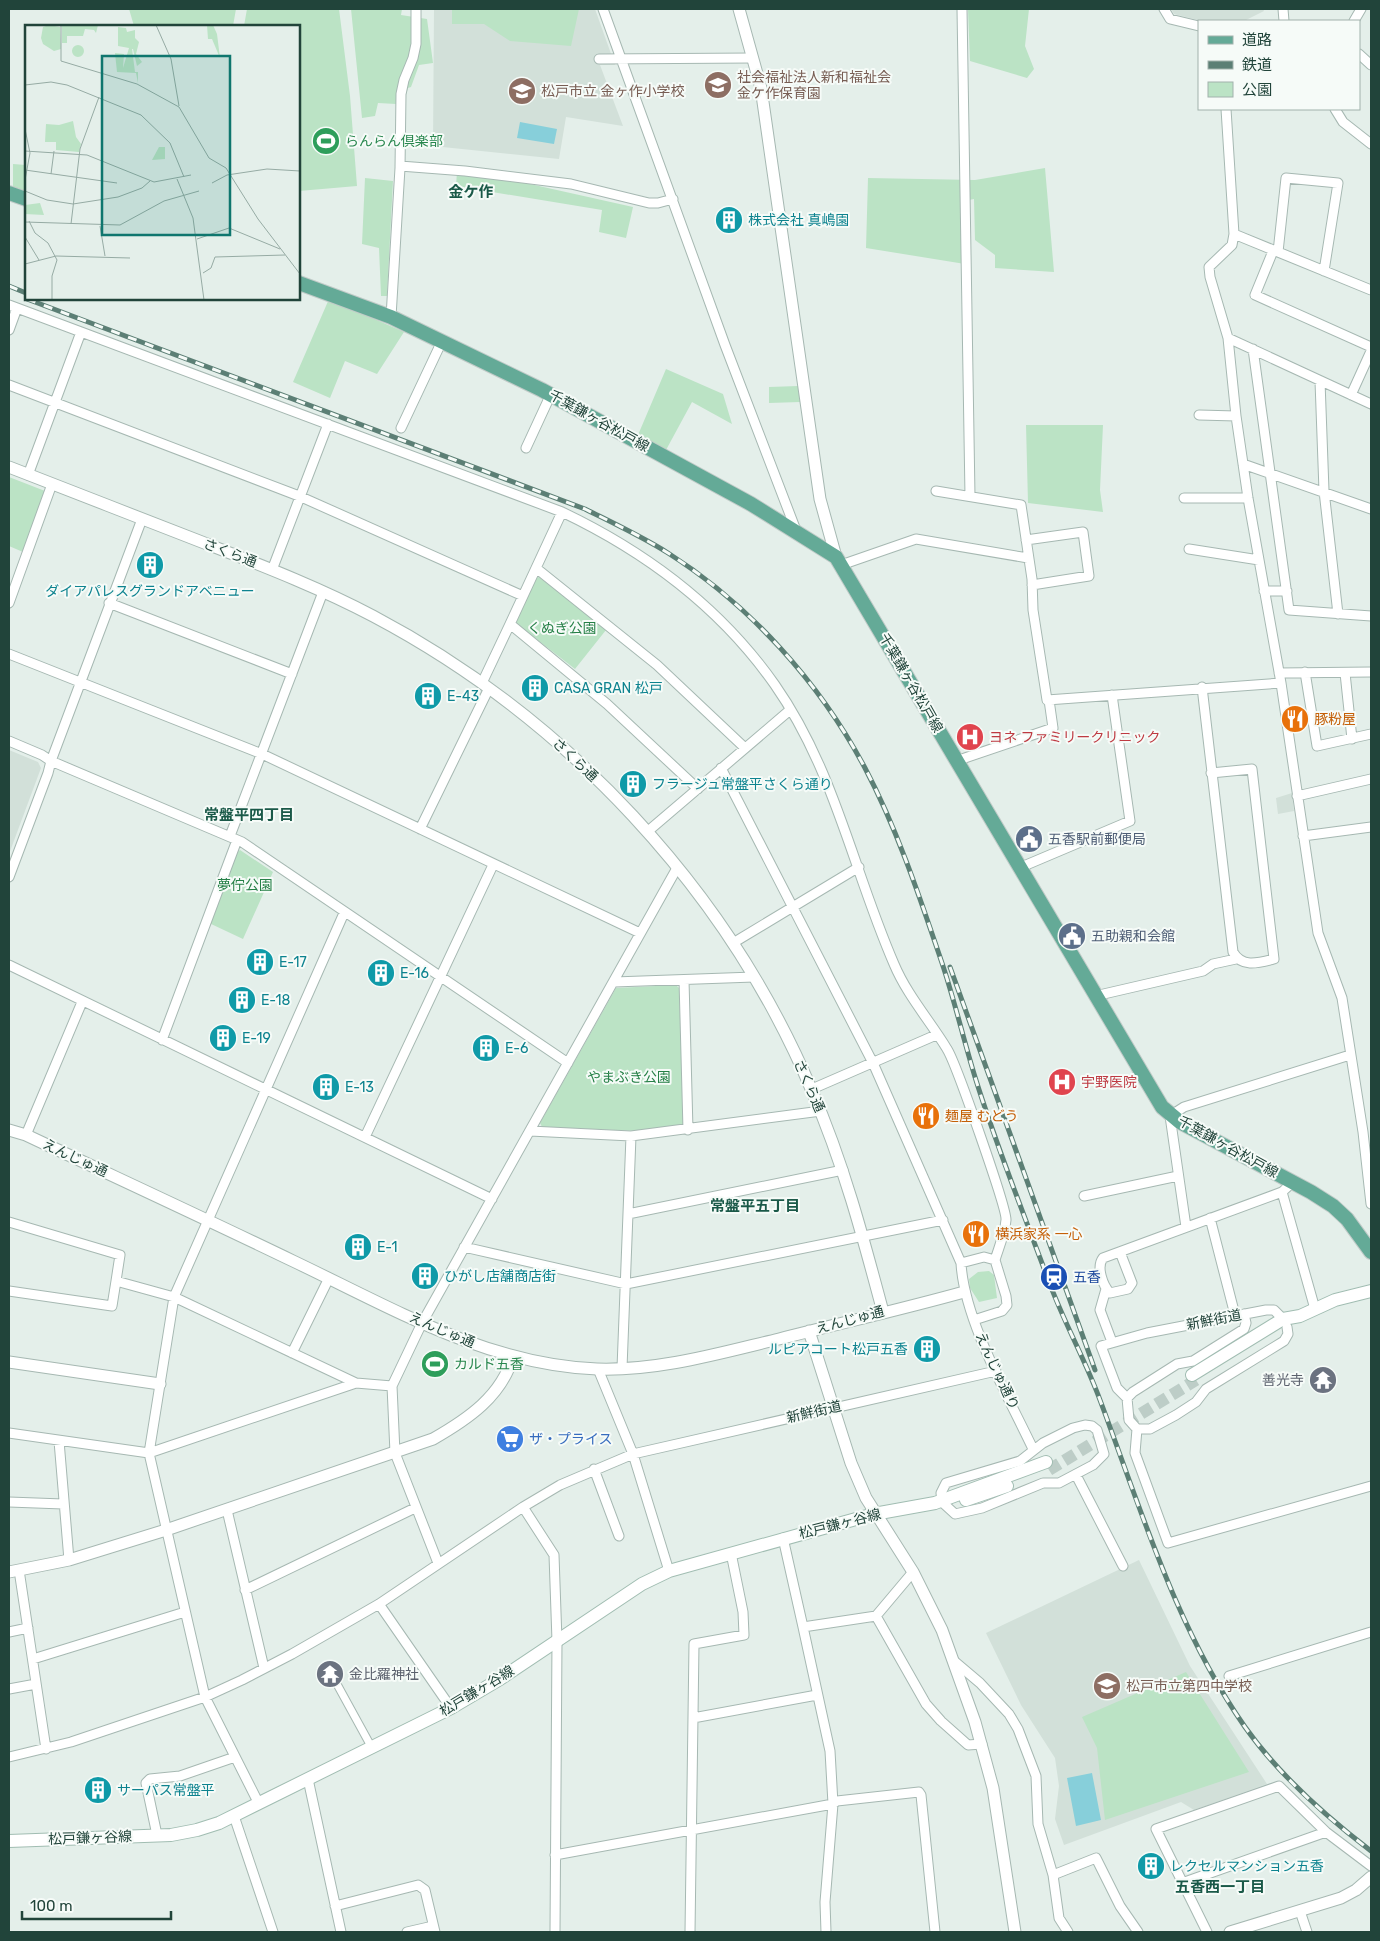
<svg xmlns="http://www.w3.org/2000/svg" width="1380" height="1941" font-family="Rubik,'Noto Sans JP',sans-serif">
	<rect width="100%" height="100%" fill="#e4efea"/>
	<!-- built -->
	<path fill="#d2e0d9" d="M434,9H595L615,65H600L623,126L566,117L559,159L433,146Z
		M1171,9H1263L1264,11L1244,21H1202L1174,14Z
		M9,750L38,762L41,768L9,854Z
		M1292,793L1294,811L1278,814L1276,798Z
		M1139,1560L1190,1666L1267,1784L1194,1810L1181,1802L1064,1845L1055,1819L1059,1786L1055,1758L1021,1705L986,1633Z"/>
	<!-- green -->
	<path fill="#bbe3c5" d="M129,9H236L233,26H134Z
		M247,9H339L350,96L357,186L299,191V26H244Z
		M351,9H402L401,15L427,19L433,63L419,65L411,87L408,88L405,98L396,104L378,103L375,116L362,118Z
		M452,9H579L571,46L510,41L484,24H452Z
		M968,9H1029L1025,46L1034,69L1027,78L970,61Z
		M13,164L26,165V194L13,189Z
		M1045,168L1054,272L995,268V255L975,240L974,199L964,201L965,264L866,248L868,178L975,180Z
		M457,172L512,180L633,207L626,238L599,232L602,210L456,186Z
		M365,178L393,181L387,296H381L379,248L362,244Z
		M329,299L404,332L377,374L345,361L330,398L293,382Z
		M666,369L723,394L732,424L692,402L666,450L638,435Z
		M798,386L800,402L769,403V387Z
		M1026,425H1103L1100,490L1103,512L1028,503Z
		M9,477L45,491L23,552L9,546Z
		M539,577L606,630L575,669L517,624L516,619L535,578Z
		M240,850L273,872L243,939L209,923L236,853Z
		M676,985L679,988L684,1123L681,1126L639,1131L542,1127L540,1123L616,988Z
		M989,1271L994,1275L997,1298L979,1302L970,1288L969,1279L978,1272Z
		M1186,1672L1249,1772L1105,1820L1097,1748L1082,1717Z"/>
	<!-- water -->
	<path fill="#87cfda" d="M520,122L557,129L554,144L517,138Z
		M1092,1773L1101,1820L1076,1826L1067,1778Z"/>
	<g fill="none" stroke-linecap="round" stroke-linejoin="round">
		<!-- secondary-tunnel -->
		<path stroke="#bdcdc7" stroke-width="12" stroke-dasharray="12 6" stroke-linecap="butt" d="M1049,1470L1196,1380"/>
		<defs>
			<path id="pedestrian" d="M338,1686L372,1748"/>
			<path id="minor" d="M603,9L725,345L797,533
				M962,9L970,496
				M1164,9L1170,19L1199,26
				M1283,9L1284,21
				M1354,21L1361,9
				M1359,54L1371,65
				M599,59L753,58
				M1226,109L1234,234L1232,245L1209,267L1210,277L1228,338L1236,416L1248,498L1281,683L1318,933L1342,998L1363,1132L1371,1204
				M1335,109L1343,122L1371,144
				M400,166L465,171L571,184L649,203H658L673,199
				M1234,234L1371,290
				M1273,251L1255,295L1371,347
				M1278,252L1286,178L1338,183L1324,271
				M9,305L562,512C646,552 721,608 775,685C835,771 853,870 894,964C907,995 930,1021 947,1049C956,1063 1007,1209 1006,1220C1005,1233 999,1247 995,1260
				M391,317L400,168L401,94L404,80L413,58L416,44V9
				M9,330L17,308
				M1228,338L1371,404
				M1253,349L1289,610L1371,616
				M1320,381L1324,491L1338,614
				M9,385L299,496L523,596L510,624L607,704L698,789
				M1351,395L1371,351
				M1199,415L1236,416
				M401,428L442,341
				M526,448L551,394
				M1243,464L1371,509
				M28,475L81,332
				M936,491L1021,505L1032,579L1033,610L1047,700L1281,683
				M1184,498H1248
				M142,519L51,761L242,842L568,1063
				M1026,540L1083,532L1089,576L1032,585
				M1189,549L1259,560
				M841,565L916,539L1028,558
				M536,568L657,665L745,748
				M272,570L328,424
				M1264,591H1287
				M523,596L562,512
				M9,603L52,484
				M109,603L292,674
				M9,654L262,754L640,933
				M1305,672L1317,746L1371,734
				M1279,673L1371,672
				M1345,673L1352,739
				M482,683L510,624
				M1202,687L1233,952C1242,968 1258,963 1274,959L1252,769L1211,773
				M9,741L42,755L51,761L48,773L9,877
				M956,761L1053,728L1049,700
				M721,768L873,1063L961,1263C964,1320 1008,1396 1033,1449
				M1297,796L1371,779
				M420,829L489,688
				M647,832L790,710
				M230,836L323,592
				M1303,836L1371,827
				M1019,868L1130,821L1112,695
				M733,943L859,867
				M9,965L492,1199
				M684,980L688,1130
				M614,982L754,977
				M1095,996L1203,971L1213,964L1236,959
				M162,1040L237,840
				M812,1089L936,1035
				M530,1131L631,1136L821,1111
				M26,1135L82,1002
				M365,1137L493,865
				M1282,1192L1315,1309
				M1084,1196L1178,1176
				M628,1214L843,1170
				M1210,1218L1235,1315
				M9,1222L120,1255L116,1281
				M1186,1227L1170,1116L1184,1107L1350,1055
				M464,1247L626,1284L943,1220
				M1120,1252L1132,1283L1128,1289L1110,1293C1103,1286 1096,1267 1103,1258C1162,1236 1222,1214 1282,1192L1293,1182
				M961,1263L984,1257L995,1260L1006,1296L1007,1305L1002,1311L974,1320
				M1106,1289L1100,1310L1112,1342
				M9,1291L112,1306L116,1281L174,1297L356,1383L392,1386L395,1453L438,1563
				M1244,1314L1246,1323L1244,1329L1193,1361L1177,1364L1133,1392L1127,1398L1129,1420L1137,1429H1150L1176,1415L1196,1402L1206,1389L1284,1341L1288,1334L1287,1327
				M292,1353L329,1278
				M622,1368L631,1136
				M598,1369L633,1454L669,1571
				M392,1386L422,1323L677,868
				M1127,1398L1117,1388L1101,1346L1147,1333L1266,1310H1274L1283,1319
				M1137,1429L1135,1453L1168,1543L1371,1486
				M9,1433L149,1453L356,1383
				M59,1441L69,1560
				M594,1469L619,1536
				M1076,1475L1123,1566
				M942,1500L941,1493L946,1483L1020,1461L1043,1443L1073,1428L1085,1425L1092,1426L1097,1430L1104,1454L1093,1465L1059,1483H1043L982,1508L955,1514L943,1503
				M9,1502L63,1504
				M523,1507L554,1555L557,1641L555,1932
				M227,1510L264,1668
				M783,1538L803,1627
				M19,1570L46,1749
				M245,1590L415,1508
				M379,1604L451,1708
				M876,1616L926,1704L941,1721L968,1745L982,1744
				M9,1632L28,1628
				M33,1659L185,1612
				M954,1661L980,1683L1009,1714L1018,1729L1036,1776L1038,1824L1053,1875L1059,1918L1068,1932
				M1229,1676L1371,1632
				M9,1689L36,1684
				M693,1718L817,1695
				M9,1757L71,1742L205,1697L242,1680L292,1654L379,1604L523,1507L560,1485L633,1454L996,1371
				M308,1779L341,1932
				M259,1804L205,1697L149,1453L174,1297L344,913
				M234,1816L273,1932
				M157,1835L146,1783L150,1779L180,1776L235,1757
				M555,1855L833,1804L830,1751L803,1627L876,1616L913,1572
				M1053,1875L1096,1858L1120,1906L1138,1932
				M1182,1883L1326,1832
				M335,1906L418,1885L425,1890L435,1932
				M1300,1911L1307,1932
				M407,1932L433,1926
				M690,1932L694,1644L744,1635L743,1612L731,1553
				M826,1932L825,1902L833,1804L837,1801L919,1792L921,1795L935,1932
				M1207,1932L1156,1829L1279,1786L1326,1832L1371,1866"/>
			<path id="tertiary" d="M739,9L761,88L820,499L836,557
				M9,467C75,493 141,518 207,544C263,566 320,588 373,616C566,718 727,889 812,1091C843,1162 863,1237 883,1312
				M9,1130L26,1135C115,1177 204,1218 293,1261C390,1307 487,1365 597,1369C659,1371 720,1353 779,1339C841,1323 903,1309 964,1292
				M809,1331L851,1463L866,1498L913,1572L942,1630L975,1722L993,1788L1015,1932
				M9,1362L160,1384
				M9,1572L69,1560L166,1530L433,1439C468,1419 502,1396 513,1356
				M1230,1932L1341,1898L1356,1890L1371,1877"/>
			<path id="secondary" d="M1192,1375L1283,1319L1300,1316L1335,1300L1371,1291
				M966,1500L1007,1486
				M9,1841L171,1835L197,1830L219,1823L451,1708L500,1679L642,1584L669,1571L874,1514L935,1503L1046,1462"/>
			<path id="primary" d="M9,193L26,199
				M299,283L391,317L542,390L751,504L836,557L1162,1107L1180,1122L1311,1192L1333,1206L1347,1219L1371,1252"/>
		</defs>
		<!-- pedestrian casing -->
		<use href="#pedestrian" stroke="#a6b8b2" stroke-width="9"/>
		<!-- minor casing -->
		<use href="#minor" stroke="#a6b8b2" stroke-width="11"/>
		<!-- tertiary casing -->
		<use href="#tertiary" stroke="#a6b8b2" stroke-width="13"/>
		<!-- secondary casing -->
		<use href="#secondary" stroke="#a1bdb2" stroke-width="14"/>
		<!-- primary casing -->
		<use href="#primary" stroke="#c1cbc8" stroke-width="16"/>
		<!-- pedestrian -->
		<use href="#pedestrian" stroke="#fff" stroke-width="7"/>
		<!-- minor -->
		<use href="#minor" stroke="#fff" stroke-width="9"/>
		<!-- tertiary -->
		<use href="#tertiary" stroke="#fff" stroke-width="11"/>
		<!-- secondary -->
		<use href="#secondary" stroke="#fff" stroke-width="12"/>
		<!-- primary -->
		<use href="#primary" stroke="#64aa97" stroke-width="14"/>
		<defs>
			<path id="rail" d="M9,286L26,293
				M27,299L585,509C613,523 641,536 668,553C750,605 820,683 865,768C897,829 919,895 941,960C954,998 963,1038 975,1077C996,1145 1023,1212 1048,1279C1063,1321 1085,1359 1100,1400C1142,1512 1176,1628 1245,1727C1279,1775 1324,1815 1371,1851
				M950,967L1095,1370"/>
		</defs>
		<!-- rail casing -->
		<use href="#rail" stroke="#5c7f75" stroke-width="5"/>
		<!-- rail -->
		<use href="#rail" stroke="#f6fbf8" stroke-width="3" stroke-dasharray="9" stroke-linecap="butt"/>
	</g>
	<!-- icons -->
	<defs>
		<symbol id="school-disc" viewBox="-11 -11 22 22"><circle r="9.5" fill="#8d6e63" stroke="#f6fbf8"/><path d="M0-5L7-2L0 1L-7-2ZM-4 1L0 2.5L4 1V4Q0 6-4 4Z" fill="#fff"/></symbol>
		<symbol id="stadium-disc" viewBox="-11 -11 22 22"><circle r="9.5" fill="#2e9e5b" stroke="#f6fbf8"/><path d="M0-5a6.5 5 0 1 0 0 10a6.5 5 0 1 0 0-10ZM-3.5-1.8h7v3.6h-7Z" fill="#fff"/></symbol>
		<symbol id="building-disc" viewBox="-11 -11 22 22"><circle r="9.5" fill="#0f9aa8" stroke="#f6fbf8"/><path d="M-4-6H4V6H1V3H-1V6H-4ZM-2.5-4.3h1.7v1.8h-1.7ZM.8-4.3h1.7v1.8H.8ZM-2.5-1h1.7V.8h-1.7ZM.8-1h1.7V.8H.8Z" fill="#fff"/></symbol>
		<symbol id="restaurant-disc" viewBox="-11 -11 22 22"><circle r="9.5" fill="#e8710a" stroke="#f6fbf8"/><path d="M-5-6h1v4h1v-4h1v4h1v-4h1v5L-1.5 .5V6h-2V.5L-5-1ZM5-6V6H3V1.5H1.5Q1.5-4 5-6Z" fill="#fff"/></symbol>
		<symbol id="hospital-disc" viewBox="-11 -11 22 22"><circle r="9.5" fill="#e0444e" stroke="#f6fbf8"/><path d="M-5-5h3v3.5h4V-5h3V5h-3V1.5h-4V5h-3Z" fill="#fff"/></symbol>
		<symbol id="civic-disc" viewBox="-11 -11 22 22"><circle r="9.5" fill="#5c6f8a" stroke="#f6fbf8"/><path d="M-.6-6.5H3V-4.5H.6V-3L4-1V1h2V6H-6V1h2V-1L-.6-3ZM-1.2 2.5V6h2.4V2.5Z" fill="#fff"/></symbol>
		<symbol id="station-disc" viewBox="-11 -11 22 22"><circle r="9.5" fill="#1a4fb4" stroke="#f6fbf8"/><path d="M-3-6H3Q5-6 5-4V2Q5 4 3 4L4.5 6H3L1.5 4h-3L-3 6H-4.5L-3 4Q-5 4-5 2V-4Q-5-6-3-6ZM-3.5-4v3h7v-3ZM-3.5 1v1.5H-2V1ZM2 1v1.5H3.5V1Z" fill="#fff"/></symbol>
		<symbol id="temple-disc" viewBox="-11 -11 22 22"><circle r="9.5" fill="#6b7280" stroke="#f6fbf8"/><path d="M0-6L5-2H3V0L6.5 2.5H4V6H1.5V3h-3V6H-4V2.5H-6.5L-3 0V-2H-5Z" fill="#fff"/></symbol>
		<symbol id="supermarket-disc" viewBox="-11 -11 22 22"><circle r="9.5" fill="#3f7fe0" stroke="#f6fbf8"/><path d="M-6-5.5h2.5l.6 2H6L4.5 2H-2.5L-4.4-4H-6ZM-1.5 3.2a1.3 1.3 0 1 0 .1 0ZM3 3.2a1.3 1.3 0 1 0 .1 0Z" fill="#fff"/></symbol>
	</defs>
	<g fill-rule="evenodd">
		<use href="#school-disc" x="702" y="69" width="32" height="32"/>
		<use href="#school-disc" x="506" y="75" width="32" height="32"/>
		<use href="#stadium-disc" x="310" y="125" width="32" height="32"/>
		<use href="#building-disc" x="713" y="204" width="32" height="32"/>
		<use href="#building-disc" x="134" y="549" width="32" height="32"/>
		<use href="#building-disc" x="519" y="672" width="32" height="32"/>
		<use href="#building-disc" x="412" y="680" width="32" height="32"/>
		<use href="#restaurant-disc" x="1279" y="703" width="32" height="32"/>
		<use href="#hospital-disc" x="954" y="721" width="32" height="32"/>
		<use href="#building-disc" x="617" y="768" width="32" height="32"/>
		<use href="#civic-disc" x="1013" y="823" width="32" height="32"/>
		<use href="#civic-disc" x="1056" y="920" width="32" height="32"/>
		<use href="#building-disc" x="244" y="946" width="32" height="32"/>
		<use href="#building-disc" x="365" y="957" width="32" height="32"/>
		<use href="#building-disc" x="226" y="984" width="32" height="32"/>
		<use href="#building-disc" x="207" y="1022" width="32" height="32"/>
		<use href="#building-disc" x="470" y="1032" width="32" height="32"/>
		<use href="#hospital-disc" x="1046" y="1066" width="32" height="32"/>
		<use href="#building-disc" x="310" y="1071" width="32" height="32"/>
		<use href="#restaurant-disc" x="910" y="1100" width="32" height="32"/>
		<use href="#restaurant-disc" x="960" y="1218" width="32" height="32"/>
		<use href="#building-disc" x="342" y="1231" width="32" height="32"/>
		<use href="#building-disc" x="409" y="1260" width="32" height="32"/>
		<use href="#station-disc" x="1038" y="1261" width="32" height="32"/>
		<use href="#building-disc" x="911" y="1333" width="32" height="32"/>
		<use href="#stadium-disc" x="419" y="1348" width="32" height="32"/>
		<use href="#temple-disc" x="1307" y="1364" width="32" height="32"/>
		<use href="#supermarket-disc" x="494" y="1423" width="32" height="32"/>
		<use href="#temple-disc" x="314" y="1658" width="32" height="32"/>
		<use href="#school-disc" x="1091" y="1670" width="32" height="32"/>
		<use href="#building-disc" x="82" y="1774" width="32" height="32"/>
		<use href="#building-disc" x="1135" y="1850" width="32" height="32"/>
	</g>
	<g text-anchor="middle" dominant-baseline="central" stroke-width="4" stroke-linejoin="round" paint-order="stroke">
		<!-- education labels -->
		<g font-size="14" fill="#785e54" stroke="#f6fbf8" text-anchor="start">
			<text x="737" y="77">社会福祉法人新和福祉会<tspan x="737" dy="16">金ケ作保育園</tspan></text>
			<text x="541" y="91">松戸市立 金ヶ作小学校</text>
			<text x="1126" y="1686">松戸市立第四中学校</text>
		</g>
		<!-- leisure labels -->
		<g font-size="14" fill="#27864d" stroke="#f6fbf8" text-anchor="start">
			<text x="345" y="141">らんらん倶楽部</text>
			<text x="454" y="1364">カルド五香</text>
		</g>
		<!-- culture labels -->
		<g font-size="14" fill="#0d838f" stroke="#f6fbf8" text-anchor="start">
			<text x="748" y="220">株式会社 真嶋園</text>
			<text x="150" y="591" text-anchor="middle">ダイアパレスグランドアベニュー</text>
			<text x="554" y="688">CASA GRAN 松戸</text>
			<text x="447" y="696">E-43</text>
			<text x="652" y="784">フラージュ常盤平さくら通り</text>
			<text x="279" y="962">E-17</text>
			<text x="400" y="973">E-16</text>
			<text x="261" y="1000">E-18</text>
			<text x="242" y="1038">E-19</text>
			<text x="505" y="1048">E-6</text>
			<text x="345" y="1087">E-13</text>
			<text x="377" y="1247">E-1</text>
			<text x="444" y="1276">ひがし店舗商店街</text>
			<text x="908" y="1349" text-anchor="end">ルピアコート松戸五香</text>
			<text x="117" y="1790">サーパス常盤平</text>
			<text x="1170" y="1866">レクセルマンション五香</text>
		</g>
		<!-- street labels -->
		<g font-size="14" fill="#21443a" stroke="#f6fbf8">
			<text transform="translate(599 421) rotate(29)">千葉鎌ヶ谷松戸線</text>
			<text transform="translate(230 553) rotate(21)">さくら通</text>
			<text transform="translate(911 683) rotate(60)">千葉鎌ヶ谷松戸線</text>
			<text transform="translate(575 760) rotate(43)">さくら通</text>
			<text transform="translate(809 1086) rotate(66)">さくら通</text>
			<text transform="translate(1228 1147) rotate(29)">千葉鎌ヶ谷松戸線</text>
			<text transform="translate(75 1158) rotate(25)">えんじゅ通</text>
			<text transform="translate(850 1320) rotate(-15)">えんじゅ通</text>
			<text transform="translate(1214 1320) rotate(-11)">新鮮街道</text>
			<text transform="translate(442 1330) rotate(23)">えんじゅ通</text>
			<text transform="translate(997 1371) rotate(65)">えんじゅ通り</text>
			<text transform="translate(814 1412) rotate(-13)">新鮮街道</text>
			<text transform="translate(840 1524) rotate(-14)">松戸鎌ヶ谷線</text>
			<text transform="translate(477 1691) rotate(-31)">松戸鎌ヶ谷線</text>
			<text transform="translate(90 1838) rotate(-2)">松戸鎌ヶ谷線</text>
		</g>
		<!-- park labels -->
		<g font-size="14" fill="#268047" stroke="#f6fbf8">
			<text x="562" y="628">くぬぎ公園</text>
			<text x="245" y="885">夢佇公園</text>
			<text x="629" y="1077">やまぶき公園</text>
		</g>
		<!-- food labels -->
		<g font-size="14" fill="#c56008" stroke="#f6fbf8" text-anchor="start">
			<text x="1314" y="719">豚粉屋</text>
			<text x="945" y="1116">麺屋 むどう</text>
			<text x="995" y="1234">横浜家系 一心</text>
		</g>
		<!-- health labels -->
		<g font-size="14" fill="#be3a42" stroke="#f6fbf8" text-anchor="start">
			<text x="989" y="737">ヨネ ファミリークリニック</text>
			<text x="1081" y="1082">宇野医院</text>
		</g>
		<!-- service labels -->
		<g font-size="14" fill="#4e5e75" stroke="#f6fbf8" text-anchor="start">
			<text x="1048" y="839">五香駅前郵便局</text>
			<text x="1091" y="936">五助親和会館</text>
		</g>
		<!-- transit labels -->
		<g font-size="14" fill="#164399" stroke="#f6fbf8" text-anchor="start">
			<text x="1073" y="1277">五香</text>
		</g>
		<!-- worship labels -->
		<g font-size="14" fill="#5b616d" stroke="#f6fbf8" text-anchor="end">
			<text x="1304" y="1380">善光寺</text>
			<text x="349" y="1674" text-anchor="start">金比羅神社</text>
		</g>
		<!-- shop labels -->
		<g font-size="14" fill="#366cbe" stroke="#f6fbf8" text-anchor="start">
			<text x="529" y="1439">ザ・プライス</text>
		</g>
		<!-- neighbourhood labels -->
		<g font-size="15" font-weight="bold" fill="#1a5948" stroke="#f6fbf8">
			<text x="471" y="192">金ケ作</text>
			<text x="249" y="815">常盤平四丁目</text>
			<text x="755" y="1206">常盤平五丁目</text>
			<text x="1220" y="1887">五香西一丁目</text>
		</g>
	</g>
	<!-- overview -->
	<g transform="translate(25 25)">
		<rect width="275" height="275" fill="#e4efea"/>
		<path d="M24,0L35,2L36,24L29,26L18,19L16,13L18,2ZM37,0H73L71,8L69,5L60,4L58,11H42V18H37ZM182,0H188L192,9L195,33L187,14H183ZM93,2L101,3L102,7L110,5V13L114,17L111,29L117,37L112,41L108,24H107L110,47H113V58L111,48L92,47L90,28L99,29L98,43L104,23L93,21ZM47 26a6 6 0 1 1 12 0a6 6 0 1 1-12 0ZM48,96L51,112L56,119L54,127L31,125V117H20L21,99L34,100ZM134,122H140V134L127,135ZM15,178L19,190L0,189V180Z" fill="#bbe3c5"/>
		<path fill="none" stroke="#96aba4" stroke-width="1" d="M36,0V36L112,59L154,82L184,133L201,143L233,194L275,249M131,0L146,34L154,81M0,60L26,57L42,60L116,90L145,118L159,152M0,104L5,128L0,155M0,126L62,130L129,157L166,150M0,145L92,158M26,149L29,126M152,154L168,193L179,275M187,158L202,150L242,144L275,146M0,166L22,175L48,179L93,172L117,163L125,156M4,196L10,208L23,218L32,235L27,251V275M0,197L95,200L139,176L174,166M46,199L55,124L74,72M75,201L80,231M0,212L14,235M172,214L204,203L255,224M0,239L31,231L105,233M178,248L186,243L190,232L260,230"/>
		<path fill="#0f766e" fill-opacity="0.15" stroke="#0f766e" stroke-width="2.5" d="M77,31H205V210H77Z"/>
		<rect width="275" height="275" fill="none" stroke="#21443a" stroke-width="2.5"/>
	</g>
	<!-- border -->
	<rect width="1380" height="1941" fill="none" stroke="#21443a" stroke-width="20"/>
	<!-- legend -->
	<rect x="1198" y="20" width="162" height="90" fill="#f6fbf8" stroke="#a1b2ac"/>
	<rect x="1208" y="36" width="25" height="8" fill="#64aa97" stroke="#a1b2ac"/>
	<text x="1242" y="45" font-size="15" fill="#21443a">道路</text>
	<rect x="1208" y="61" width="25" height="8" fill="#5c7f75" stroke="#a1b2ac"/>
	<text x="1242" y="70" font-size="15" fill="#21443a">鉄道</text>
	<rect x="1208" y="82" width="25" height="15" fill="#bbe3c5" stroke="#a1b2ac"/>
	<text x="1242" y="95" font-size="15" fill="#21443a">公園</text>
	<!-- scale -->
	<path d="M22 1911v8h149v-8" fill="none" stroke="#21443a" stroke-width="2.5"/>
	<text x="30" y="1911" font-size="15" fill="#21443a" stroke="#f6fbf8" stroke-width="4" paint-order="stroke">100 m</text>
</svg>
